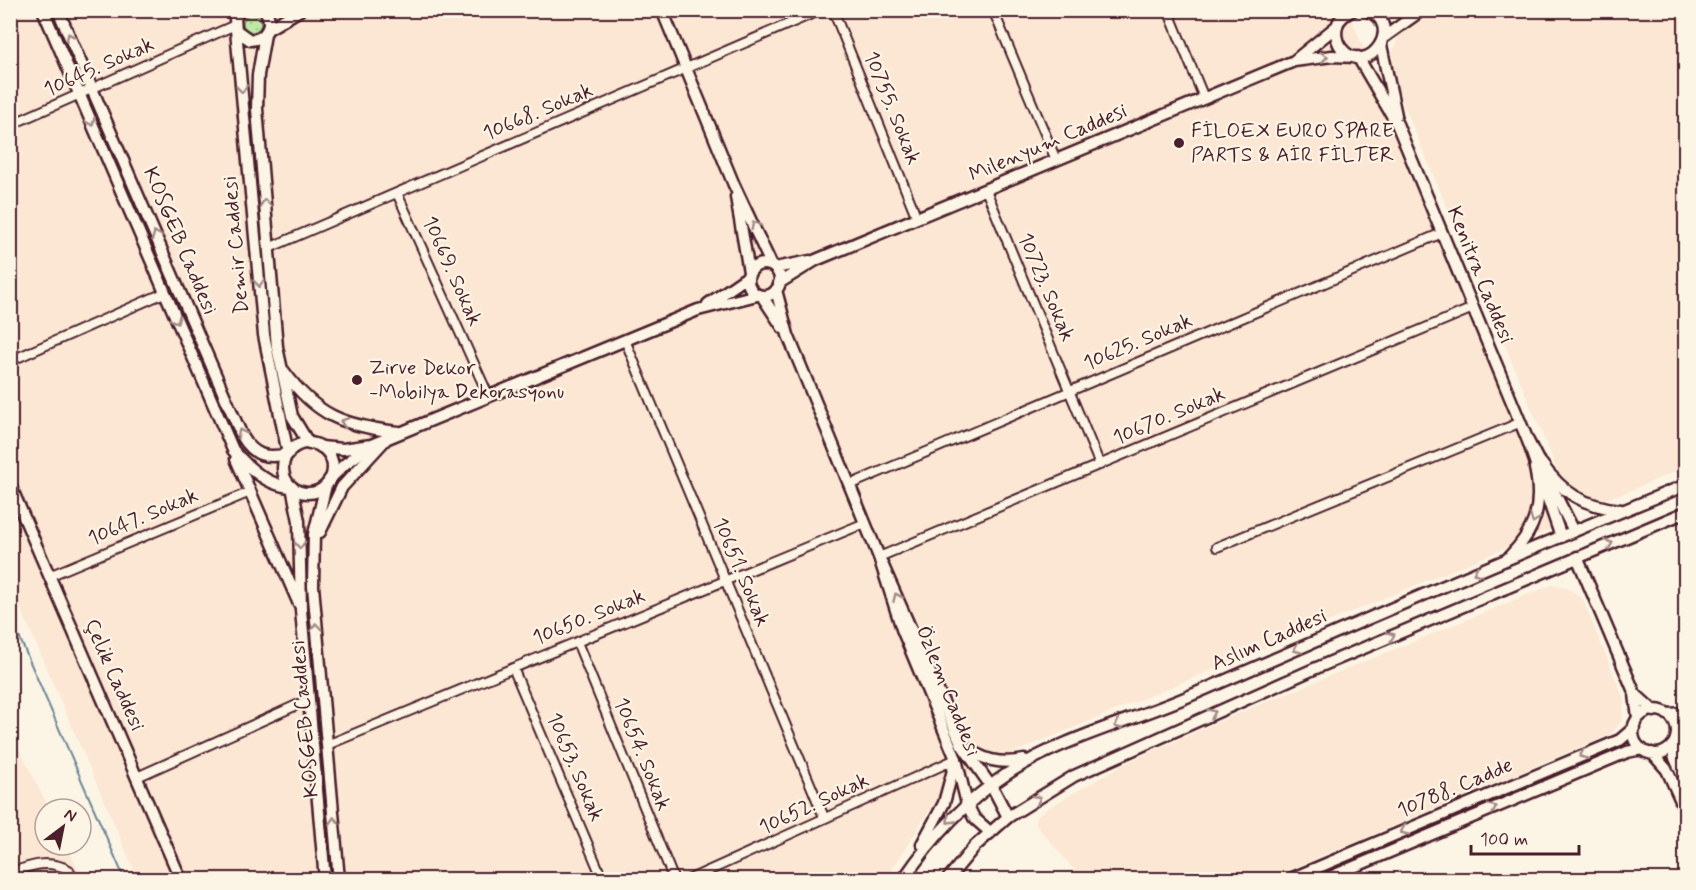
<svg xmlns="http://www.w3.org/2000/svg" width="1696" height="890" font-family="Mynerve,sans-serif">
	<defs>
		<pattern id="grass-dots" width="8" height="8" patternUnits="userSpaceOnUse" patternTransform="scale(1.5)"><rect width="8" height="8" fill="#beeaa7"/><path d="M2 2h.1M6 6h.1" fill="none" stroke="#a5c890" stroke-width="1.8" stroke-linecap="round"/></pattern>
	</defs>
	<rect width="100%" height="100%" fill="#fcf5e5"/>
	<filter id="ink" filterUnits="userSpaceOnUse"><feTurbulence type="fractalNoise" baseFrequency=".0167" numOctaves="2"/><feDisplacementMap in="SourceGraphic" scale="12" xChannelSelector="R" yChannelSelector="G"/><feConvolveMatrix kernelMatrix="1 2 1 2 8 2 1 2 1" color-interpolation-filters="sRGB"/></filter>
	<g filter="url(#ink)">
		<!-- built -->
		<path fill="#fbe7d3" d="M10,11H1348L1563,524L979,767L946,790L932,806L886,879H138L11,586Z
			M1445,11H1685V467L1627,492L1605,499L1579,494L1559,474L1393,79L1392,54L1399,35L1412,24Z
			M1554,584L1571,590L1582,598L1624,699L1622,720L1611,734L1267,879H1082L1036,825L1037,817L1046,809L1126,763L1227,718Z
			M10,730L49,809H45V845H66L83,879H11Z"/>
		<!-- grass -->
		<path fill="url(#grass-dots)" stroke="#848469" stroke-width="1.5" d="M243 23a9 9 0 1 1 18 0a9 9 0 1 1-18 0Z"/>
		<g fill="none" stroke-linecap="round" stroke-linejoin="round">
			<!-- stream -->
			<path stroke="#6c8699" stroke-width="2" d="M10,616L125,880"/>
			<defs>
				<path id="minor" d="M833,10L917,218
					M993,10L1056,160
					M1168,10L1204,98
					M10,125L235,25
					M986,190L1100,465
					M397,193L489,397
					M269,248L821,10
					M625,340L824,817
					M10,361L164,293
					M849,485L1442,233
					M1217,547L1519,423
					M879,557L1473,308
					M49,576L250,492
					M577,642L674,880
					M513,668L603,880
					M327,745L865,523
					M137,777L308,700
					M10,873C32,865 48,859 69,870L73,880
					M688,880L956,759"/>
				<path id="tertiary" d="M239,10L235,19L236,30L250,40C267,39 274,24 265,10
					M662,10L734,185L772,266
					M1353,10C1346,14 1339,18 1337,26C1335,34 1337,43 1342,49C1368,80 1407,23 1366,10
					M1370,12L1398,10
					M268,29L300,10
					M236,30L264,335L288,454
					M265,34L258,75L257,109L277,347L292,416L309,444
					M1383,38L1422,10
					M1381,45L1396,115
					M1358,57L1397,124L1528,441
					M1294,61L1337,26
					M736,197L749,272
					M748 280a16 16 0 1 1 32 0a16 16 0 1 1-32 0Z
					M775,268L810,261
					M779,283L816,260L1294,61L1332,56L1355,57
					M776,290L788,335L879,557
					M762,296L783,328
					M708,304L747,277
					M283,370C316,416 344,426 398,432
					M321,447L343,449L371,445L698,310L757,295
					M329,480L345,464L366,449
					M10,485L181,880
					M1561,537L1528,441L1574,531
					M1577,557L1635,694
					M1633 732a22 22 0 1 1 44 0a22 22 0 1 1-44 0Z
					M1667,714L1686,713
					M1638,718L1635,694L1654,711
					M1674,743V756L1686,783
					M1652,753L1667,770L1686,812
					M990,832L974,818L967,804L956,759L902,629L879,557L962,745L995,792L1008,817
					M1288,880L1620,740L1634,728
					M1323,880L1627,752L1642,749"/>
				<path id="secondary" d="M43,10L233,450C248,468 268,486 292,487L299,521L301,610L325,880
					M58,10L242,436C254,456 266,459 288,454
					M283 468a25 25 0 1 1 50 0a25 25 0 1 1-50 0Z
					M236,459L299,604
					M1541,463C1563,494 1584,506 1621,510
					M326,485L314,534L313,586L339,880
					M320,532L342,487L386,439
					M1509,557C1536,530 1543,505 1535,468
					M962,745C982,760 1000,765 1024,760
					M922,844L944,803L956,759
					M903,880C932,837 964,802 1007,774C1063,737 1133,721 1194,694C1357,623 1521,552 1686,485
					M947,880L975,846L1008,817L1074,776L1314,669L1686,512"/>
			</defs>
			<!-- minor casing -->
			<use href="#minor" stroke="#4a1f2b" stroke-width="12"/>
			<!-- tertiary casing -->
			<use href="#tertiary" stroke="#4a1f2b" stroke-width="15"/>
			<!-- secondary casing -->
			<use href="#secondary" stroke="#4a1f2b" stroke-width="15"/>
			<!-- minor -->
			<use href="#minor" stroke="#fcf5e5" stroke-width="8"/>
			<!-- tertiary -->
			<use href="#tertiary" stroke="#fcf5e5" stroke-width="10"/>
			<!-- secondary -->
			<use href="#secondary" stroke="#fcf5e5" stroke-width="10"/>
		</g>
		<!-- one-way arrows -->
		<defs><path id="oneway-chevron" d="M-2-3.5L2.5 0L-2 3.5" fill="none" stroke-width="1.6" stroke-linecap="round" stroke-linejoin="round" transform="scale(1.5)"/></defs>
		<g stroke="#a38a88">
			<use href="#oneway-chevron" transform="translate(70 37) rotate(-114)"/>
			<use href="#oneway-chevron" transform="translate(1324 57) rotate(-6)"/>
			<use href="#oneway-chevron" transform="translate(242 89) rotate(84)"/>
			<use href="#oneway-chevron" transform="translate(91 122) rotate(67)"/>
			<use href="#oneway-chevron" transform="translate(265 203) rotate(-95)"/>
			<use href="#oneway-chevron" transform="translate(755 225) rotate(-117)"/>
			<use href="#oneway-chevron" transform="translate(156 235) rotate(-113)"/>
			<use href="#oneway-chevron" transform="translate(259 283) rotate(85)"/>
			<use href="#oneway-chevron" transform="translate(176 320) rotate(67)"/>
			<use href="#oneway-chevron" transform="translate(344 422) rotate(-161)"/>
			<use href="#oneway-chevron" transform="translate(241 433) rotate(-116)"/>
			<use href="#oneway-chevron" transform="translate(1534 519) rotate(113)"/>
			<use href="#oneway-chevron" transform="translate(1609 544) rotate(-22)"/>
			<use href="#oneway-chevron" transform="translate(300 545) rotate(88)"/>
			<use href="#oneway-chevron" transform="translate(1477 572) rotate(157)"/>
			<use href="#oneway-chevron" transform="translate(897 597) rotate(-114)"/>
			<use href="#oneway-chevron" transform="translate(316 627) rotate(-95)"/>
			<use href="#oneway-chevron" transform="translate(1391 636) rotate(-23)"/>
			<use href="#oneway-chevron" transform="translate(1297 649) rotate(156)"/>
			<use href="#oneway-chevron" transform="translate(1212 713) rotate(-24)"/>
			<use href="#oneway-chevron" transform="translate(1118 725) rotate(159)"/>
			<use href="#oneway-chevron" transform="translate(1583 755) rotate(157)"/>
			<use href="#oneway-chevron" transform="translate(1037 799) rotate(-31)"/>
			<use href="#oneway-chevron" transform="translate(1493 808) rotate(-23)"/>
			<use href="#oneway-chevron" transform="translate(950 820) rotate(134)"/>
			<use href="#oneway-chevron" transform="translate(334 821) rotate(-95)"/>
			<use href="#oneway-chevron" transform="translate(1404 831) rotate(157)"/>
		</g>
	</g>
	<!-- markers -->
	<g fill="#4a1f2b" stroke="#fcf5e5" stroke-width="2">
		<circle cx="1179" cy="143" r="6"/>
		<circle cx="357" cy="380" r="6"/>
	</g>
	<g text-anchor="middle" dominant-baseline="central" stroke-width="4.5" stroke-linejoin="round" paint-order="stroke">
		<!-- street labels -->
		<g font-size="21" fill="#4a1f2b" stroke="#fcf5e5">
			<text transform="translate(99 67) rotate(-24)">10645. Sokak</text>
			<text transform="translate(892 108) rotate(68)">10755. Sokak</text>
			<text transform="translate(538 112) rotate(-23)">10668. Sokak</text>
			<text transform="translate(1048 143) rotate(-23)">Milenyum Caddesi</text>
			<text transform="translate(180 241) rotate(67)">KOSGEB Caddesi</text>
			<text transform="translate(236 245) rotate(-95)">Demir Caddesi</text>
			<text transform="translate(452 271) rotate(66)">10669. Sokak</text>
			<text transform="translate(1480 275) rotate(68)">Kenitra Caddesi</text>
			<text transform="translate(1046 287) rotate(67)">10723. Sokak</text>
			<text transform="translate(1138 342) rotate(-23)">10625. Sokak</text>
			<text transform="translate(1169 416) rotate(-23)">10670. Sokak</text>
			<text transform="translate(143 517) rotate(-23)">10647. Sokak</text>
			<text transform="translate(741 572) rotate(67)">10651. Sokak</text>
			<text transform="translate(589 617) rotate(-22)">10650. Sokak</text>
			<text transform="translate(1269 640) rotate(-24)">Aslım Caddesi</text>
			<text transform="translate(114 675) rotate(66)">Çelik Caddesi</text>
			<text transform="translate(948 691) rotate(68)">Özlem Caddesi</text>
			<text transform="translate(305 719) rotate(-95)">KOSGEB Caddesi</text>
			<text transform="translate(642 754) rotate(68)">10654. Sokak</text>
			<text transform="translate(575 767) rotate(67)">10653. Sokak</text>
			<text transform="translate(1455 788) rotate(-23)">10788. Cadde</text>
			<text transform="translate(814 804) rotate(-25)">10652. Sokak</text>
		</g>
		<!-- poi labels -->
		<g font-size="21" fill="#4a1f2b" stroke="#fcf5e5" text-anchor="start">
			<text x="1191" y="131">FİLOEX EURO SPARE<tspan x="1191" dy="24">PARTS &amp; AİR FİLTER</tspan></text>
			<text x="369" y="368">Zirve Dekor<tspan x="369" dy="24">-Mobilya Dekorasyonu</tspan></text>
		</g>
	</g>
	<!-- margin -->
	<rect width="1696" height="890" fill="none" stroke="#fcf5e5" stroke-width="36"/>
	<rect x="18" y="18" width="1660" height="854" fill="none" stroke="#4a1f2b" stroke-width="2" filter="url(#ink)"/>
	<!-- north arrow -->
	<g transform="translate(63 827) rotate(32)"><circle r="28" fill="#fcf5e5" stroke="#b59f9b" stroke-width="1.5"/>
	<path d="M0-4.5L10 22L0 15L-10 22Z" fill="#4a1f2b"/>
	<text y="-9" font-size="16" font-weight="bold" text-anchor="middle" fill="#4a1f2b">N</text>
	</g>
	<!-- scale -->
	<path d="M1471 845v9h108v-9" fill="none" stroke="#4a1f2b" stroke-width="3"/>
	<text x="1480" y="845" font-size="18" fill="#4a1f2b" stroke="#fcf5e5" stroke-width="4.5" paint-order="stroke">100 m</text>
</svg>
